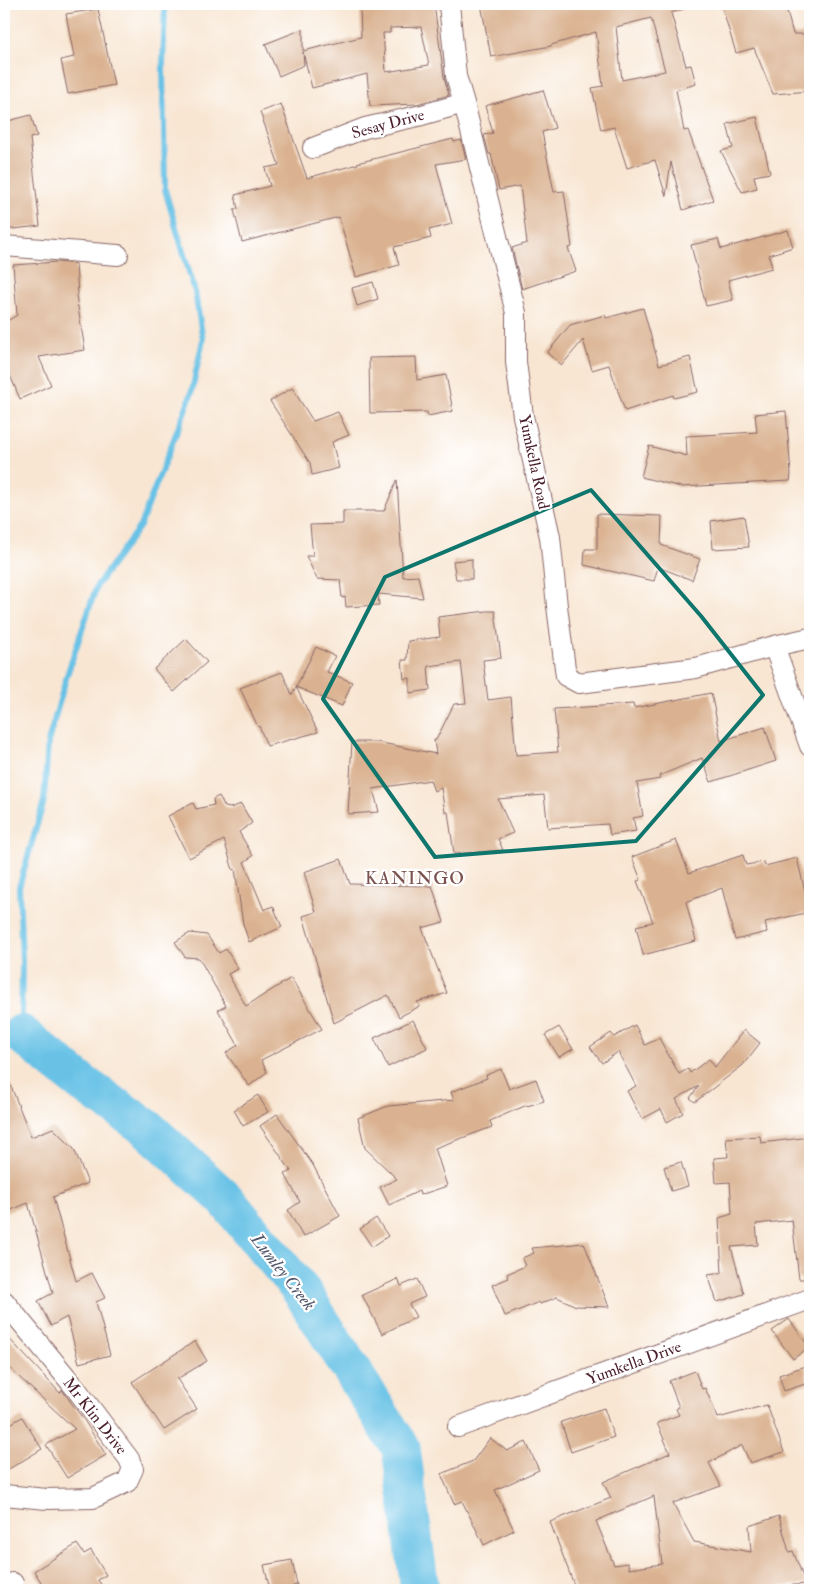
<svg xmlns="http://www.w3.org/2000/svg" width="814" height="1594" font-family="'IM FELL Double Pica',serif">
	<rect width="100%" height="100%" fill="#fff"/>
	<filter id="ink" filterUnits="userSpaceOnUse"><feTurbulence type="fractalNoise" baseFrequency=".02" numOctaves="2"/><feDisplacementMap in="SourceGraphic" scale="10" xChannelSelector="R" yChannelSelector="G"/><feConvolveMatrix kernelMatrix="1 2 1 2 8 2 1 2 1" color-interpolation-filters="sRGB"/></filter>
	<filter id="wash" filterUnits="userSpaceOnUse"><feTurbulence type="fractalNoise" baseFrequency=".0096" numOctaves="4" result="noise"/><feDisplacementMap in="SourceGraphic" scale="20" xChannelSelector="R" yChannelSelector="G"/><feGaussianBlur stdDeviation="1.12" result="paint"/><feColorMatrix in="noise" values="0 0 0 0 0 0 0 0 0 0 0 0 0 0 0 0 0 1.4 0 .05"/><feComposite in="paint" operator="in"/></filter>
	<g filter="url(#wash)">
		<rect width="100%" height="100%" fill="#f8e6d3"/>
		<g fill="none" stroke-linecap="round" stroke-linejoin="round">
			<!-- stream -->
			<path stroke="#69c2e6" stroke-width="6" d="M21,1034L22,961L19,887L44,801L48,742L67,675L97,585L140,526L191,395L203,340L195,292L165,190L163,66L165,4"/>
			<!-- river -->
			<path stroke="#69c2e6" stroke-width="39" d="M21,1034L83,1084L147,1128L224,1198L302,1292L401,1448L420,1590"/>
		</g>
		<g id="blocks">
			<!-- building -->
			<path fill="#dab291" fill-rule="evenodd" d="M360,4H434L444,77L449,95L417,104L370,106L367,74L312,88L303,52L304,65L279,76L265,44L303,29V51L361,37ZM421,27L429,65L386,72L383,33H390V28Z
				M481,4H682L683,9L671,13L686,66L691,65L696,84L676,90L684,131L688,130L713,200L683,210L671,162L666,196L655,160L627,168L614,127L601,130L592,88L603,86L596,32L551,45V46L491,57ZM651,18L665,71L622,80L616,27Z
				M721,4H785L793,34H810V91L773,94L754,48L736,53Z
				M98,9L114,85L68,94L61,60L74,57L66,14Z
				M543,90L555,128L542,132L554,192L564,191L572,247L568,248L576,271L522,289L512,248L527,243L520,186L499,190L491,154H489L484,135L493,133L485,106Z
				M281,104L307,178L358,164L357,163L453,139L454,142L461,140L466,159L436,164L452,224L429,230L431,238L394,247L399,265L356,277L339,217L242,242L234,210L238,209L235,195L270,186L265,168L279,165L260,112Z
				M31,115L37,136L30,138L40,226L4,230V122Z
				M757,117L770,173L754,176L757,188L742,192L721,151L733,148L727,124Z
				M788,230L793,247L769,255L772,268L728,280L733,300L706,306L691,245L718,239L721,249Z
				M57,262L76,264L78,295H76L85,350L39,357L51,385L20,399L4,361V323L17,315L13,265Z
				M373,282L378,299L357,306L352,288Z
				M643,308L659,365L690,357L698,392L674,398L673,395L625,411L609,365L592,370L583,340L562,365L547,353L570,325L605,315L606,318Z
				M416,357L417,380L446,375L453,411L428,416L427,412L370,413L369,358Z
				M292,388L313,421L338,412L349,435L332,442L339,468L312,475L310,463L270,401Z
				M786,411L791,474L790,481L681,487L641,477L649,446L687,456L686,436L757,432L755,414Z
				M397,480L403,577L418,576L423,598L378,594L379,605L346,607L345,597L342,598L340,580L317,579L306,556H313L310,525L343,524V511H384Z
				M597,514L662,516L661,545L700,559L692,580L658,567L654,581L584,565L585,549H597Z
				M744,516L749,547L713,549L711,521Z
				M472,559V579H456L453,561Z
				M487,611H495L501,658L483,660L488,700L511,697L516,755L558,752L554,709L633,704L634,708L711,693L721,741L765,727L776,761L711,782L702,758L659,776L660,779L637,783L643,816L633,818L636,831L610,835L608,824L548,828L544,795L498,799L513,833L498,839L503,850L454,854L448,812H445L441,788L434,791L430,780L373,789L379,812L348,814L352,742H377L436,754L434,740H436L454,704L466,703L461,662L428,666L430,690L410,693V678L404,679L402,660H407L408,641L440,637L438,617Z
				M186,639L207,662L174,692L154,669Z
				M316,647L335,656L327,672L352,682L342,706L296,687L318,732L267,746L259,726L258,727L240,688L282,672L292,695Z
				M219,796L225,807L230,808L241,804L252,823L239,832L253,856L244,862L264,910L273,906L282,927L249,942L243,924L235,869L233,870L224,840L189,858L168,816L193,803L196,809L214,805L213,799Z
				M676,840L689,873L743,855L746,865L764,862L765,866L797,858L810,912L765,922L767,932L735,940L722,888L686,902L696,941L643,955L636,926L653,922L637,881L641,880L632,857Z
				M341,859L350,884L432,886L444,922L422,928L447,993L417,1002L420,1006L399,1017L388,995L334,1023L303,916L316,912L304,872Z
				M190,933L207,935L219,953L226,949L238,969L228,974L246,1006L291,978L322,1029L261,1060L267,1072L249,1086L226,1053L238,1045L218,1010L226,1006L199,958L185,957L175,942Z
				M413,1020L427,1048L388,1067L374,1038Z
				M635,1025L645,1045L659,1038L679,1074L688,1069L690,1073L709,1059L715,1067L744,1030L760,1043L743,1065L695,1102L690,1098L699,1086L676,1099L683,1113L667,1122L661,1109L642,1119L627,1091L636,1086L618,1052L602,1063L590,1047L611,1033L614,1037Z
				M559,1027L573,1049L559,1057L545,1035Z
				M501,1069L509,1089L536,1079L544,1101L527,1106V1105L490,1121L492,1127L435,1148L447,1186L420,1195L419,1191L389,1205L380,1187L397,1179L365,1148L358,1118L388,1106L454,1100L451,1092L487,1078L486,1075Z
				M4,1071H5L31,1137L53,1128L74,1149L88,1183L53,1197L76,1281L92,1273L105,1298L96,1302L110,1355L79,1363L67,1317L51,1326L38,1301L53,1293L28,1203L4,1213Z
				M258,1095L268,1112L243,1126L234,1110Z
				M277,1114L313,1165L340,1216L303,1237L288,1210L300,1202L285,1174L291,1171L260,1126Z
				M760,1136L761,1143L810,1137V1279H799L792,1220L756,1224L758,1245L731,1247L744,1294L717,1302L708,1275L722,1273L719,1218L732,1214L730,1182L716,1183L714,1158L728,1157L726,1138Z
				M681,1162L688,1186L671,1191L664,1167Z
				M376,1218L388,1236L372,1247L360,1229Z
				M584,1243L609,1307L576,1306L557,1297L540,1304L539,1302L505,1316L492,1285L509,1278L507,1274L525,1266L522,1258L534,1253L532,1248Z
				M398,1279L401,1286L417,1279L425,1297L409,1304L416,1317L382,1334L362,1295Z
				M789,1319L809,1347L793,1359L772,1331Z
				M4,1333L60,1393L62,1390L84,1420L106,1455L67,1478L46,1445L75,1429L4,1363Z
				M195,1341L207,1361L177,1379L197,1409L164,1430L132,1382Z
				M805,1366L808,1383L784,1391L779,1375Z
				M695,1371L702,1389L705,1388L718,1418L767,1405L784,1452L750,1463L742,1445L709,1463L721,1486L673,1503L694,1542L751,1552L749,1526L779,1516L789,1552L793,1551L806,1584L739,1590H576L550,1522L611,1498L603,1482L670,1453L657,1423L679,1415L676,1409L679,1407L669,1381ZM654,1496L662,1564L629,1569L628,1563L614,1565L596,1521Z
				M604,1408L614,1437L571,1452L561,1422Z
				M22,1417L42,1449L4,1472V1428Z
				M490,1438L507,1451L526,1442L539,1470L495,1490L514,1530L484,1545L462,1501L454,1504L441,1474L473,1461Z
				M77,1544L84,1554L91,1550L106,1575L98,1580L105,1590H46L34,1571Z
				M292,1560L297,1585L293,1586L294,1590H270L264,1565Z"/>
		</g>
	</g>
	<g filter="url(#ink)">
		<use href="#blocks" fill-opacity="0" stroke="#876566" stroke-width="1"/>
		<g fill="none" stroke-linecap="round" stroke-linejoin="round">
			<defs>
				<path id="minor" d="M449,4L456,76L464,103L516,313V362L523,416L550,537L557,606L566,676L579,683L696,668L774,646L810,638
					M313,148L365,128L422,115L464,103
					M4,246L118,255
					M774,646L810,746
					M4,1301L77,1390L129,1459L133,1469L127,1482L93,1498L47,1499L4,1495
					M458,1427L810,1299
					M4,1588L13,1583"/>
			</defs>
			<!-- minor casing -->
			<use href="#minor" stroke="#876566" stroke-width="22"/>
			<!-- minor -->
			<use href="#minor" stroke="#fff" stroke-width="20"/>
		</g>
	</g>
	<!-- marked area -->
	<path fill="none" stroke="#0f766e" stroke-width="4" stroke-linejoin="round" d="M591,490L701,616L763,695L636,841L435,857L323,699L385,577Z"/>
	<g text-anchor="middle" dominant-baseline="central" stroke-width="4.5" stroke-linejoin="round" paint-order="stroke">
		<!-- street labels -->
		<g font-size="16" fill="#4a1f2b" stroke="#fff">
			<text transform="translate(388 124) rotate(-15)">Sesay Drive</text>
			<text transform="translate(534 462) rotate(78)">Yumkella Road</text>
			<text transform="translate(634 1363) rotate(-20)">Yumkella Drive</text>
			<text transform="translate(95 1416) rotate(52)">Mr Klin Drive</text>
		</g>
		<!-- neighbourhood labels -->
		<g font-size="18" letter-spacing="1" fill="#7c524f" stroke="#fff">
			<text x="415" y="878">KANINGO</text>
		</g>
		<!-- water labels -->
		<g font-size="18" font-style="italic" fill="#55586c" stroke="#fff">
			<text transform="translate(283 1272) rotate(52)">Lumley Creek</text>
		</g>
	</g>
	<!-- margin -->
	<rect width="814" height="1594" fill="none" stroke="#fff" stroke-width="20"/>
</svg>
